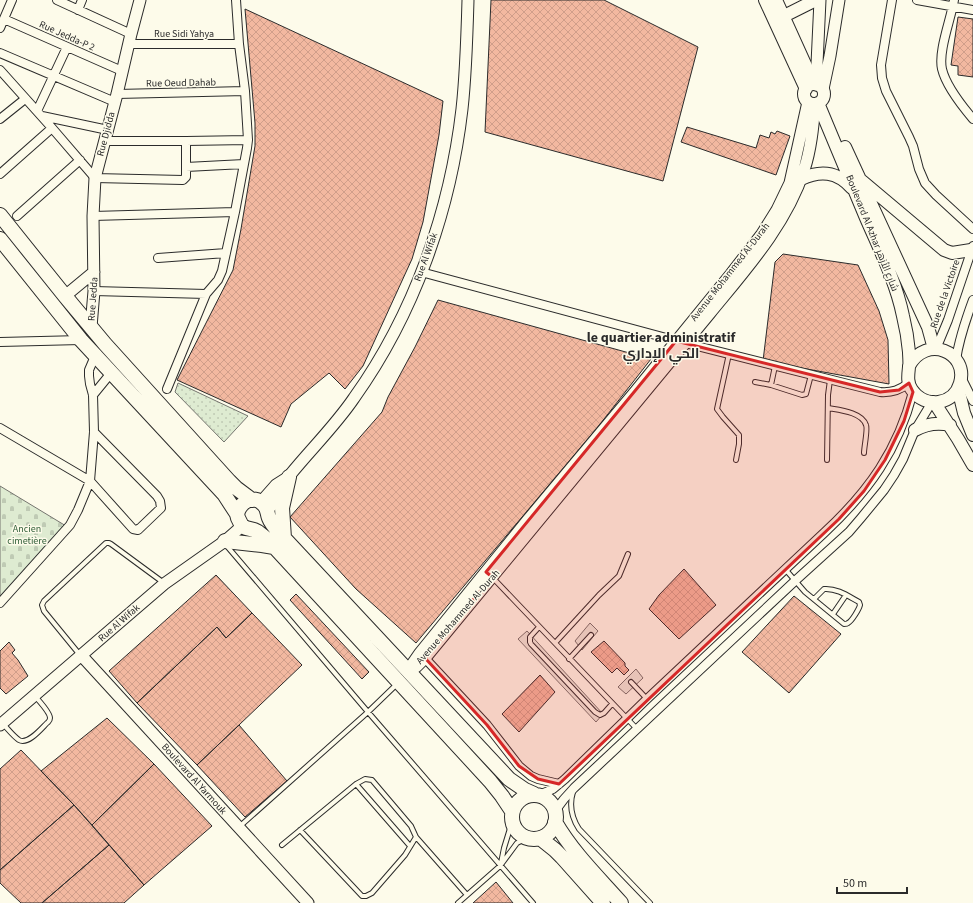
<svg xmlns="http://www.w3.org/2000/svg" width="973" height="903" font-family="'Source Sans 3',Cairo,sans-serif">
	<defs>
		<pattern id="green-dots" width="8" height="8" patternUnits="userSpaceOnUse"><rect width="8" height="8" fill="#deebd1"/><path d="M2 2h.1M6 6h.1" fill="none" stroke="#bfcab4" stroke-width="1.8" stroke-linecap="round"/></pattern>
		<pattern id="cemetery-stones" width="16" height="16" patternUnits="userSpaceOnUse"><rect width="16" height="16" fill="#deebd1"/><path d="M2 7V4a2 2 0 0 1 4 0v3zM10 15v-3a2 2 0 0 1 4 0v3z" fill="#bfcab4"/></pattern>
		<pattern id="building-cross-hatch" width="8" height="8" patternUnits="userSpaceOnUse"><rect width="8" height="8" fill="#f2b8a0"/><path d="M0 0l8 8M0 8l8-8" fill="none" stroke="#d09e8a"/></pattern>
	</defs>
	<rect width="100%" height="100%" fill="#fdfbea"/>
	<!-- green -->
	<path fill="url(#green-dots)" stroke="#74746e" d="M178,383L248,416L224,442L175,392Z"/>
	<!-- cemetery -->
	<path fill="url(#cemetery-stones)" stroke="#74746e" d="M0,486L71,529L0,603Z"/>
	<!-- parking -->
	<path fill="#eceadb" stroke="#74746e" d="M590,623L598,631L582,650L575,641Z
		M527,631L603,714L596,722L518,639Z
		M636,669L643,678L626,694L618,687Z"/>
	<!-- building -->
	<path fill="url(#building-cross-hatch)" stroke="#2b2b2b" d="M491,0H604L698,47L663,181L485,132Z
		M245,9L443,101L439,135L423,222L412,259L363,366L345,389L329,373L291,404L281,427L177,380L233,270L241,229L255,146V123Z
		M958,17L973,19V77L958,75V66L951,65Z
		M687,127L756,148L760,135L769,138L771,132L775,134L777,131L790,136L776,175L681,142Z
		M783,254L858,265L879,311L888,340L889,384L763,361L775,262Z
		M438,300L651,359L597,428L416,643L356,589L290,517L382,412L388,397L415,347Z
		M684,569L716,605L679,639L649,609L659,595Z
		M216,575L252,613L226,638L217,627L137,703L109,671Z
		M296,594L369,672L362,679L290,600Z
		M794,596L841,634L789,693L742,652Z
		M252,613L302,665L197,765L137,703L217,627L226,638Z
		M604,641L625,663V666L629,670L624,675L617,668L612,673L591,652Z
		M9,642L15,650L12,653L18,660L28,676L6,694L0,688V651Z
		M540,675L555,692L519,732L502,714Z
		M107,718L154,764L92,825L74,805L41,771Z
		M239,725L287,781L245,817L197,765Z
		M21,750L74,805L0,870V769Z
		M154,764L212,826L144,885L92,825Z
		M74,805L109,845L42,903H21L0,883V870Z
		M109,845L144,885L124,903H42Z
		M496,882L513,903H473Z"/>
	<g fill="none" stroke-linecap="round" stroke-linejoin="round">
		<defs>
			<path id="service" d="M729,354L717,409L723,417L739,435V444L736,460
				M775,366L771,385L802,395L806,394L811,375
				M755,382L771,385
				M828,408C839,410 862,412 866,425C868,429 864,447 864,453
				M827,460L828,395L830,380
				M226,545L368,712L533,903
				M785,569L805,592L844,624C845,624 847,624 848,623C852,621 859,609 860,605L859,602C848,596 837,588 824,589L814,599
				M493,578L637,729
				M833,614L846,595
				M539,627L530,637V642L531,644L595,712L600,715L604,713L612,704
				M555,643L599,595L619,576L628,554
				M80,655L44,611L42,605L44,601L106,543H109L111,544L164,583
				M569,659L591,635
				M631,682L647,699
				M3,724C8,729 13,736 19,740C28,745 41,729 47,723C49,721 50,721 50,718C50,712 38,700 35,696
				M356,784L410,846
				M573,792C569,805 572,818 579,829L650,903
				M239,827L368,712L397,684
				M300,830L362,896H366L372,893L405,855L416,837
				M282,845L356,784L365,779L372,780L411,826L416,837L467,895
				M501,863L504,848L512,822
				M458,903L500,866L517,843L521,841L528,838"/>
			<path id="minor" d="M57,0L131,34
				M892,0L881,65L882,78L886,91L909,137L913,146L919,169L925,183L936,195L973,229
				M917,0L973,10
				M954,0C951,19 938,51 942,69C946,86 962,106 973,119
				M78,10L82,0
				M4,19L122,71
				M0,28L12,0
				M128,44H239
				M0,53L115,102
				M0,70L52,128L95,178L183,180L186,177V141L248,140
				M117,94L245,91
				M37,111L67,47
				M42,116L108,130
				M0,119L25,99
				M105,141H186
				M186,167L244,164
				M0,174L52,128
				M17,216L80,160
				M93,216L235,212
				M158,258L226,253
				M421,272L685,343L880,392C892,393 900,390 909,383
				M94,291L206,294
				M0,342L81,340
				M936,349L948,320L973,246
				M956,360C959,339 966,319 973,300
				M961,377L973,401
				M167,389L206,294L218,280L222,271L235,212L247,148L248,140L245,91L239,44L236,0
				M93,395L111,373
				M0,428L90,481L133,529L138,530L161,508L160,501L157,496L94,432
				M0,603L70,525L78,510L90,481L94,432L93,395L90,384L89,376V370L95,356
				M421,654L487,725L519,766L531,776L538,779L559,784
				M539,795L553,789L565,779L647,699L825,532C869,491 898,450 913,392
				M555,811L564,799L574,788L796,580L849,532L861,518L884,490L894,475L903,459L915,430L932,402"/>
			<path id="tertiary" d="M816,85L820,0
				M823,89L830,56L839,0
				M65,296L94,272
				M91,327L94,291L93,216L95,178L117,94L131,34L140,0
				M261,502L276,485L287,478
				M267,511C272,505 276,500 280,494C283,488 286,481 290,475C311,449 335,426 354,398C414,314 450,212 462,109C466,73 467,36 468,0
				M81,655L308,903
				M411,666L420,653L527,521L635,392L731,274L762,234L777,210L790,183L808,102
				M409,672L417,666L425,658L710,313C746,269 786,225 804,170C811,149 813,126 815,104
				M0,725L164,584L225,541L242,526"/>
			<path id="secondary" d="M765,0L806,89
				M776,0L814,84
				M784,16L816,0
				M804 94a10 10 0 1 1 20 0a10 10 0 1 1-20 0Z
				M818,103C834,141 850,180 866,218C880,250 896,282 903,316C906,328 908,340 909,352C909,357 910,363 909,367C908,376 907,383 912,390C925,409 954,405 960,383C969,352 926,334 909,366
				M845,147L928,327L934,349
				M801,179C820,170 837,171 852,188
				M862,181L944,250L952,253L971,250
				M958,388L964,413L973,435
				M934,402L958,439L973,465
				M915,430C926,424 937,422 950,425"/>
			<path id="trunk" d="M0,215L65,296L105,344L229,481L236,488L252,500
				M0,239L81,340L224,494L237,514L238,518L242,526L246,528L254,530L258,532L268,540L490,781L502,796L512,811
				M237,514C240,502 253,494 263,504C268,508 267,513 269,518C272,526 279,532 284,538L509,779L525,790L534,794
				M284,538L282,508L289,477
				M225,541L262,545L274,547
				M512 817a22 22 0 1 1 44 0a22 22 0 1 1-44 0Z
				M555,822C573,853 598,877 621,903
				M540,838L555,850L562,857L603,903"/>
		</defs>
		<!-- service casing -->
		<use href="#service" stroke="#2b2b2b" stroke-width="6"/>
		<!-- minor casing -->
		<use href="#minor" stroke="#2b2b2b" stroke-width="10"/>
		<!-- tertiary casing -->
		<use href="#tertiary" stroke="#2b2b2b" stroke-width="13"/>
		<!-- secondary casing -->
		<use href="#secondary" stroke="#2b2b2b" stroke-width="14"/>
		<!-- trunk casing -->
		<use href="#trunk" stroke="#2b2b2b" stroke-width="16"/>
		<!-- service -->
		<use href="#service" stroke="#fdfbea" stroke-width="4"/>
		<!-- minor -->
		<use href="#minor" stroke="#fdfbea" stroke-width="8"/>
		<!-- tertiary -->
		<use href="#tertiary" stroke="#fdfbea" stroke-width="11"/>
		<!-- secondary -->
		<use href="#secondary" stroke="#fdfbea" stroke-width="12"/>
		<!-- trunk -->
		<use href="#trunk" stroke="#fdfbea" stroke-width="14"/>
	</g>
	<!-- marked area -->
	<path fill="#d62828" fill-opacity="0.2" stroke="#d62828" stroke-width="3" stroke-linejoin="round" d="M676,341L880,392L899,390L909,383L913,392L904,421L885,460L864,491L839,519L559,784L538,779L519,766L487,725L425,658L492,577L486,572Z"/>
	<g text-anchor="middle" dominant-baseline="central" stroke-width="3" stroke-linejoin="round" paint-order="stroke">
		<!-- street labels -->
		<g font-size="10" fill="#2b2b2b" stroke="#fdfbea">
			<text x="184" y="34">Rue Sidi Yahya</text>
			<text transform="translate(67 36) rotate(24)">Rue Jedda-P 2</text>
			<text transform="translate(181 83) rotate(-1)">Rue Oeud Dahab</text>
			<text transform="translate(106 134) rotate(-75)">Rue Djidda</text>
			<text transform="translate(872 233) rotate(68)">Boulevard Al Azhar شارع الأزهر</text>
			<text transform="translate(426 257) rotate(-70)">Rue Al Wifak</text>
			<text transform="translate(730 272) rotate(-52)">Avenue Mohammed Al-Durah</text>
			<text transform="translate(945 294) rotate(-71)">Rue de la Victoire</text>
			<text transform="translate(93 299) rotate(-86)">Rue Jedda</text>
			<text transform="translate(458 617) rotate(-49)">Avenue Mohammed Al-Durah</text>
			<text transform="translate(119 623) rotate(-41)">Rue Al Wifak</text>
			<text transform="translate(194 779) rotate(48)">Boulevard Al Yarmouk</text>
		</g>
		<!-- park labels -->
		<g font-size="10" fill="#34623c" stroke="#fdfbea">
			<text x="27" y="529">Ancien<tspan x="27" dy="12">cimetière</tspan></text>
		</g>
		<!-- district labels -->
		<g font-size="14" font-weight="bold" fill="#2b2b2b" stroke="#fdfbea">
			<text x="661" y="338">le quartier administratif<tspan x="661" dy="16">الحي الإداري</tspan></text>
		</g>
	</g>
	<!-- scale -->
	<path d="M837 887v6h70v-6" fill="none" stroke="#2b2b2b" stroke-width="2"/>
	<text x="843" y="887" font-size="12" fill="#2b2b2b" stroke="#fdfbea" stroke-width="3" paint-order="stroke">50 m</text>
</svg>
